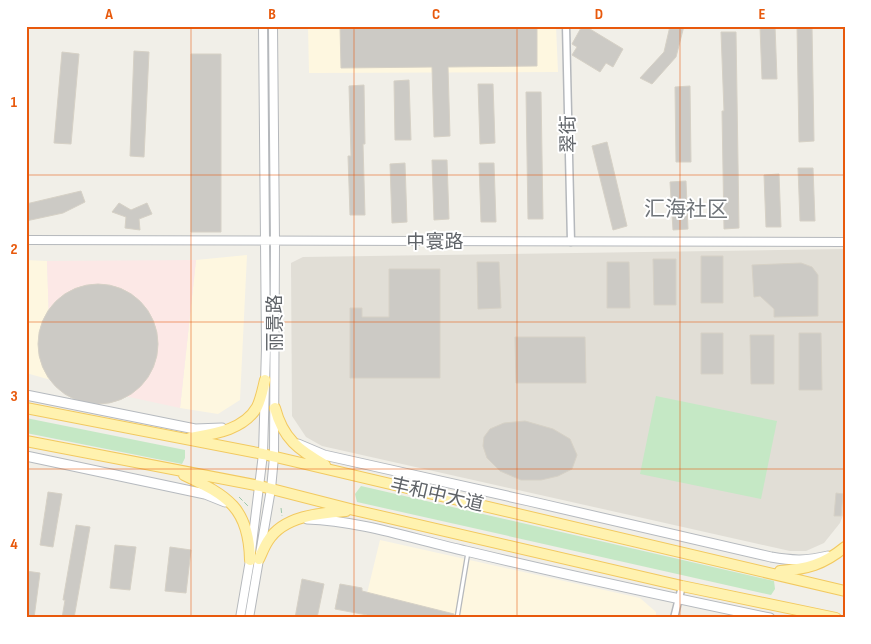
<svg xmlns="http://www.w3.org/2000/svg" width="871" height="644" font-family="'Sofia Sans Condensed','Noto Sans SC',sans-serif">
	<rect width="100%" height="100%" fill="#f1efe8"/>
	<!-- commercial -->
	<path fill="#fef7e0" d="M308,26H556L558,72L309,73Z
		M247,255L240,400L218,414L180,408L196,260Z
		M26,260L47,261L51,380L26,373Z
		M380,540L640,598L656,612V618H361Z"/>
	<!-- education -->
	<path fill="#e1ded6" d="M845,249V510L840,523L824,543L806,551H790L322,446L306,437L292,416L291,263L303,257Z"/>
	<!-- medical -->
	<path fill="#fce8e6" d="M196,260L180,408L51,380L47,261Z"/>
	<!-- green -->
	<path fill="#c5e8c5" d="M656,396L777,421L761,499L640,474Z
		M26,418L185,450V458L182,464L26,433Z
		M361,486L774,581L775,589L771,595L357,502L355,494Z"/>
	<!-- building -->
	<path fill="#cccac5" stroke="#d6d1c6" d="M340,26H537V66L448,67L450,136L434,137L432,67L341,68Z
		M582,26H585L623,49L613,67L606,63L600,72L572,55L577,47L572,44Z
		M670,26H684L676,57L652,84L640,78L664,52Z
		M775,26L777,79H762L760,27Z
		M797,26H812L814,141L799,142Z
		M721,32H736L739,228L724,229L722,111H724Z
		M134,51L149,52L144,157L130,156Z
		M62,52L79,54L71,144L54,143Z
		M191,54H221V232H191Z
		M409,80L411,140H395L394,81Z
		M478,84H493L495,143L480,144Z
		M364,85L365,144H363L365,215H350L348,156H351L349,86Z
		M690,86L691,162H676L675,87Z
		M526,92H541L543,219H528Z
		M607,142L627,226L613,230L592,146Z
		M432,160H447L449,219L434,220Z
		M405,163L407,222L392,223L390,164Z
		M479,163H494L496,222H481Z
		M798,168H813L815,221H800Z
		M779,174L781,227H766L764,175Z
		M686,181L688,229L673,230L670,182Z
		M81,191L85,202L63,213L26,221V204Z
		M119,203L131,210L147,203L152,214L139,219L140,230L125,228L126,217L112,212Z
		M701,256H723V303H701Z
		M653,259H676V305H654Z
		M477,262H499L501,308L478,309Z
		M607,262H629L630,308H607Z
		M801,263L812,267L818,275V316L774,317V309L760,296L754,297L752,265Z
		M389,269H440V378H350V308H362V317H389Z
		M38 344a60 60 0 1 1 120 0a60 60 0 1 1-120 0Z
		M701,333H723V374H701Z
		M799,333H821L822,390H799Z
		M750,335H774V384H751Z
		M515,337H585L586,383H516Z
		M525,421L553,429L570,439L577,455L572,469L558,476L541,480H521L500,471L487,458L483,446L484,437L490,429L504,423Z
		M48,492L62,494L53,547L40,545Z
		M836,493L843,494L841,516H834Z
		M76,525L90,527L74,618H62L65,600H63Z
		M115,545L136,547L130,590L110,588Z
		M170,547L191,550L186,593L165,591Z
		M26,571L40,573L34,618H26Z
		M302,579L324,584L317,618H295Z
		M340,584L362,588V591L454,614V618H367V615L335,609Z"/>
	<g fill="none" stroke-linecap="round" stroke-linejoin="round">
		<defs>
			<path id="service" d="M457,618L468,552"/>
			<path id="minor" d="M566,26L571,242
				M674,618L682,586"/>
			<path id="tertiary" d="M26,240L845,242
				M240,618L250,560L263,454L266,348L263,26
				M249,618L271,489L274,457L275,242L273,26"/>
			<path id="secondary" d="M26,395L195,429L222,428
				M298,444L324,455L529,501L771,557C793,561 807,561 828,556
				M26,456L205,494L225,502
				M307,519C361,521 413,539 466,551C567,575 669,597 770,618"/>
			<path id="primary" d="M26,408L263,454L845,591
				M275,408C283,439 299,450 325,465
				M190,438C214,434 244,430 257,407C261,399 263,388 265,380
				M26,441L260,486L354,510L682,586L836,618
				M184,475C228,496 249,508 250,560
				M259,559C262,553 264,547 268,541C283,516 320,513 346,511
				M780,571C807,569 823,565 845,547"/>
		</defs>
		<!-- service casing -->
		<use href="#service" stroke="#b5b8bc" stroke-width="5.5"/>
		<!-- minor casing -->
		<use href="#minor" stroke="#b5b8bc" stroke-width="9"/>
		<!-- tertiary casing -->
		<use href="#tertiary" stroke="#b5b8bc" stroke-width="10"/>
		<!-- secondary casing -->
		<use href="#secondary" stroke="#b6babf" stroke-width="11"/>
		<!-- primary casing -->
		<use href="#primary" stroke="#f2c960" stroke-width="12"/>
		<!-- path -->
		<path stroke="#9cc7a9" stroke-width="1" stroke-dasharray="5 2.5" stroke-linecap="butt" d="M239,497L249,507
			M281,508L282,516"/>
		<!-- service -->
		<use href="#service" stroke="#fff" stroke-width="3"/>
		<!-- minor -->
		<use href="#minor" stroke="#fff" stroke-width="6"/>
		<!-- tertiary -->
		<use href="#tertiary" stroke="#fff" stroke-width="8"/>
		<!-- secondary -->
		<use href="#secondary" stroke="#fff" stroke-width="9"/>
		<!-- primary -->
		<use href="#primary" stroke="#fff2af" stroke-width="10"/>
	</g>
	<!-- grid -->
	<path fill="none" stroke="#e8590c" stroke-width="1" stroke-opacity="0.55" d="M191,26V618M354,26V618M517,26V618M680,26V618M26,175H845M26,322H845M26,469H845"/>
	<g text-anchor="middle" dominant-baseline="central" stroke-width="4" stroke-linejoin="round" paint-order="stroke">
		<!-- street labels -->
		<g font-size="19" fill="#5f6368" stroke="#fff">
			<text transform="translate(569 134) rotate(-91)">翠街</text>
			<text x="435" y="242">中寰路</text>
			<text transform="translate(275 323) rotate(-90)">丽景路</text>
			<text transform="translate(437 495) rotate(13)">丰和中大道</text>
		</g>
		<!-- quarter labels -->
		<g font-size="21" fill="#70757a" stroke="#fff">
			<text x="686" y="209">汇海社区</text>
		</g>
	</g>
	<!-- border -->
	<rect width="871" height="644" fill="none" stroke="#ffffff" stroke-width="55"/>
	<rect x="28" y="28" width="816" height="588" fill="none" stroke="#e8590c" stroke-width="2"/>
	<g font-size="16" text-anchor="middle" font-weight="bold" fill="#e8590c">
		<text x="109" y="19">A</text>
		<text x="272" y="19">B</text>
		<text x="436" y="19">C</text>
		<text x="599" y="19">D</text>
		<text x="762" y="19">E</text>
		<text x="14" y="107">1</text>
		<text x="14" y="254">2</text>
		<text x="14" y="401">3</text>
		<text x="14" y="549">4</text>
	</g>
</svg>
